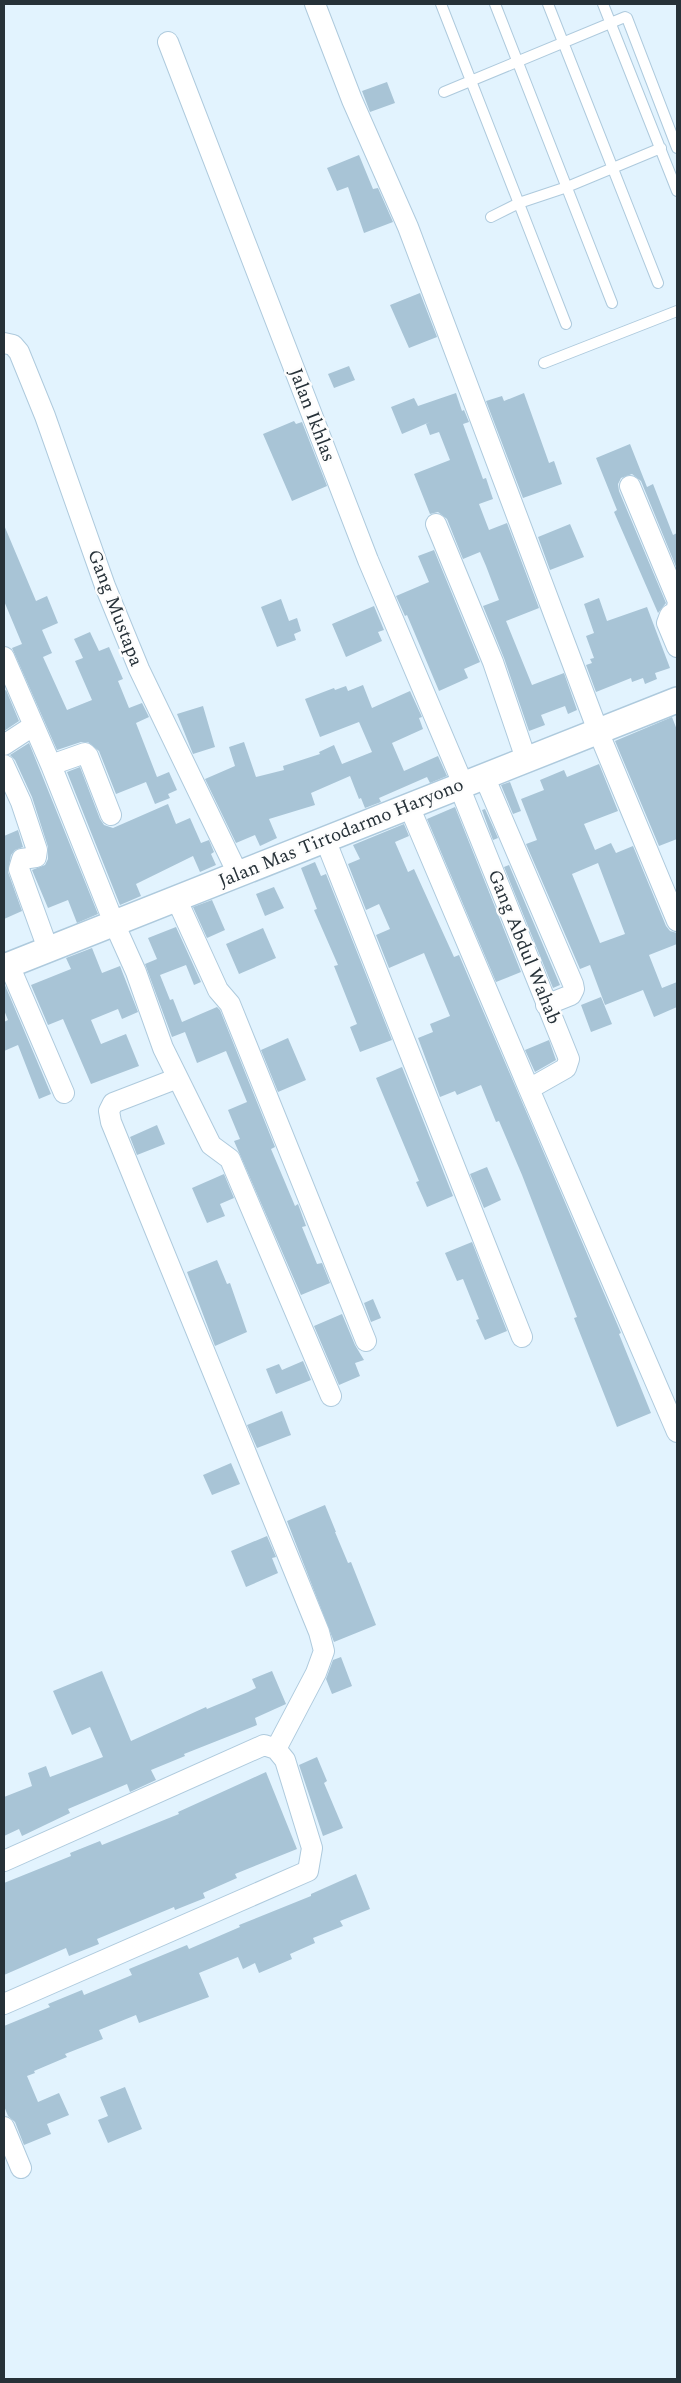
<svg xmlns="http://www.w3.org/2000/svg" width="681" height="2383" font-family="Spectral,serif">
	<rect width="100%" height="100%" fill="#e2f3fe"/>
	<!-- building -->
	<path fill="#a8c4d6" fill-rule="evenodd" d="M387,82L395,103L370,112L362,91Z
		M359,155L373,189L378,188L393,222L364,233L348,187L337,191L327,168Z
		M420,293L437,337L409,348L390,305Z
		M349,366L355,380L334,388L328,374Z
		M456,393L462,411L464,410L469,422L463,424L483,479L486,478L493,499L479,504L489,530L507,523L539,608L506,621L532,685L564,673L577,710L568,714L565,706L541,715L545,725L529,731L504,658L483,606L499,600L486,566L480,552L463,559L447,519L438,512L430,514L414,474L450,460L439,432L430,435L426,424L430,422L402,434L391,407L414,398L418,406Z
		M524,393L549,463L554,461L562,484L523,498L486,401L502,396L504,401Z
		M294,421L296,424L302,422L327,486L292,501L263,434Z
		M630,444L647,487L653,484L673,535L677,533V569L641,481L632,474L621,478L618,484L619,491L666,603L658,613L614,512L617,510L596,458Z
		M570,524L584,557L550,570L538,537Z
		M4,525L36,601L47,596L58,623L42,630L52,653L43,657L67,710L92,700L75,661L83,658L74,639L90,632L99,651L109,647L123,679L118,681L129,708L142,703L149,717L136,723L157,777L169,772L177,790L168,794L170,798L155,804L146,782L116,794L99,751L88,742H81L57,750L12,648L22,644L4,601Z
		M434,550L480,662L464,669L468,678L439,691L407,615L405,616L396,596L429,582L418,556Z
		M599,598L607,621L647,607L670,668L655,673L657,679L645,684L643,678L632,682L631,678L596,692L586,665L592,663L590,659L594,658L586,636L594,633L584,604Z
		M281,599L289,621L297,618L301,631L294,634L296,640L277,647L261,607Z
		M374,606L384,630L378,632L382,641L346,657L332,624Z
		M363,685L372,708L410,691L422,717L419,718L423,729L392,743L404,771L438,756L447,776L430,783L427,777L379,798L381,802L365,808L361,798L359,799L350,776L311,793L315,805L269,819L277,838L260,846L255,835L236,843L205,779L235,766L229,747L244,742L256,777L284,770L283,766L320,754L319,752L334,745L342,764L372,752L359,722L320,737L305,699L334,688L335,690L346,686L348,691Z
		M6,690L19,721L4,731V691Z
		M203,706L215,747L193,754L177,714Z
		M672,717L677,730V839L659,846L615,741Z
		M29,743L98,914L77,923L68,900L48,908L32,870L45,865L48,859V847L32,797L15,760L10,755Z
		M599,764L618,811L584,824L595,850L611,843L616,853L633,846L666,926L670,931L677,933V944L649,955L662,988L677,982V1007L654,1017L643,990L605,1005L590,965L580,969L526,844L537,840L521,799L544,790L540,780L564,770L567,777ZM598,863L625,934L600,943L572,874Z
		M80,767L100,819L104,825L113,828L168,804L176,824L190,818L201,843L209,840L214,852L211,854L216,865L200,872L193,856L136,884L141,896L120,905L67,772Z
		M510,782L521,811L513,814L501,785Z
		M455,807L521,972L496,982L427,819Z
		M485,809L498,838L493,840L482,810Z
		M404,824L409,836L395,842L408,872L414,869L454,957L459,955L621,1333L619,1334L651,1413L617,1427L574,1318L577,1317L522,1175L499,1121L496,1122L481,1085L457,1095L455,1091L440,1097L418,1038L433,1032L430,1024L450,1016L424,953L389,968L376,935L390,929L379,904L366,910L348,864L360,859L353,845Z
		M18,830L23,847L15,850L11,855L8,872L22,911L4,919V836Z
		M315,862L321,876L326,874L392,1040L360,1052L350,1027L357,1024L334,966L338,965L314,910L317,909L301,868Z
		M509,865L560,985L553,988L504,867Z
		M274,887L284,908L265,916L256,894Z
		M212,900L225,930L207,938L193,907Z
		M176,927L201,982L194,985L186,965L160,975L170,1000L173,999L182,1022L217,1007L220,1010L275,1147L271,1149L295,1206L298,1204L306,1226L302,1227L317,1264L322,1263L330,1283L301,1295L234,1141L240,1139L228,1110L247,1102L226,1051L197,1063L185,1032L172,1037L145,964L157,959L148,938Z
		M263,928L276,958L239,974L226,944Z
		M92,948L102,973L120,966L138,1012L122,1019L118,1009L91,1020L101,1044L126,1034L139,1066L91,1084L63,1019L48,1025L31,985L71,969L66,958Z
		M4,983L51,1094L39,1099L18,1045L4,1051V1022L8,1020L4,1010Z
		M601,997L612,1024L591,1032L581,1005Z
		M288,1038L306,1080L278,1092L261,1050Z
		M549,1040L556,1060L535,1072L525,1050Z
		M402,1067L453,1196L427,1207L416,1182L419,1181L376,1078Z
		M157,1125L165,1144L137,1155L130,1137Z
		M487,1167L501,1200L484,1208L470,1174Z
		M224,1174L234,1198L220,1204L225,1216L207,1223L192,1188Z
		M472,1242L507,1331L485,1340L476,1320L479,1319L463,1279L457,1281L445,1253Z
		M217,1260L227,1284L230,1283L247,1332L215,1346L187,1272Z
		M373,1299L381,1318L371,1322L364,1303Z
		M342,1314L355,1345L364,1360L355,1363L360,1376L339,1385L314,1326Z
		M303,1361L311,1380L276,1394L266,1369L279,1364L282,1370Z
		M282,1411L291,1435L257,1448L247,1425Z
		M231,1463L240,1484L212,1495L203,1475Z
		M325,1505L336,1532H335L348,1563L351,1562L376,1625L334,1642L287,1521Z
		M267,1536L276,1557L272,1558L278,1573L246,1587L231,1551Z
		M341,1657L352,1686L332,1694L326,1679L333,1660Z
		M102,1671L131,1741L206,1707L207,1709L248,1692L256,1688L252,1679L272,1671L286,1704L255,1718L257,1725L184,1754L185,1756L151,1770L156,1780L130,1792L127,1784L68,1809L70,1813L22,1836L19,1829L4,1836V1797L32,1786L28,1773L46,1766L50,1777L103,1757L90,1727L72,1735L53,1691Z
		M317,1757L327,1781L324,1783L343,1828L323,1836L299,1765Z
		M266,1772L297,1849L235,1874L237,1878L203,1893L205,1898L175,1910L174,1907L97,1939L99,1944L69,1956L66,1948L4,1975V1883L71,1856L70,1853L100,1841L102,1845L179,1814L178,1812Z
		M356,1874L370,1909L340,1921L343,1926L313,1938L315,1943L290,1954L292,1959L259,1973L255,1963L243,1969L238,1957L199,1973L209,1997L139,2023L136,2015L99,2030L103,2039L65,2054L67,2057L34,2071L35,2073L27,2076L38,2102L59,2093L69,2115L47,2124L51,2134L24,2145L15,2122L8,2116L4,2106V2026L50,2007L48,2004L82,1990L84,1995L132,1975L129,1969L187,1945L189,1949L240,1927L239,1925L311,1896V1894Z
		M125,2087L142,2129L108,2143L98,2120L108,2116L100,2097Z"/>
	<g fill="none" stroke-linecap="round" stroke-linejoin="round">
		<defs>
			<path id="service" d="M441,4L566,324
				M495,4L612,303
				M548,4L658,283
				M603,4L677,191
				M444,92L625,17L627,18L677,148
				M491,217L519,203L567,187L661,148
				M544,363L677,311"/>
			<path id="minor" d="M315,4L352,100L408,227L598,731L677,921
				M168,42L368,560L463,784
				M4,343L13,345L19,352L45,416L105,586L139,669L238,874
				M630,486L677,599
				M436,524L493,662L526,759
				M677,606V611L670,615L667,623L677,647
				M4,657L51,765L114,923L136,972L163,1048L211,1145L230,1159L331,1396
				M4,745L33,726
				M4,765L21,802L37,850L36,857L22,859L19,869L48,949
				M51,765L85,753L88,756L111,815
				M484,776L573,984L574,989L571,995L546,1005
				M459,786L569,1059L566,1068L529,1089
				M409,806L529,1089L677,1432
				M325,839L522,1337
				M176,898L218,990L230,1004L366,1341
				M9,965L64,1093
				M178,1078L113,1103L109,1111L111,1122L319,1632L324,1651L316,1673L276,1749
				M4,1861L264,1745L276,1749L285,1760L312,1848L308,1871L4,2004
				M4,2127L21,2168"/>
			<path id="tertiary" d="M4,967L677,700"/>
		</defs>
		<!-- service casing -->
		<use href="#service" stroke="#aecadd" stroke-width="12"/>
		<!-- minor casing -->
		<use href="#minor" stroke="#aecadd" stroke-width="22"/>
		<!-- tertiary casing -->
		<use href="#tertiary" stroke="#aecadd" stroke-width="28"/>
		<!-- service -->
		<use href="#service" stroke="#fff" stroke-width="10"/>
		<!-- minor -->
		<use href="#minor" stroke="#fff" stroke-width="20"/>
		<!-- tertiary -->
		<use href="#tertiary" stroke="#fff" stroke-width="25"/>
	</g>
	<g text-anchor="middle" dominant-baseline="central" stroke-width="5" stroke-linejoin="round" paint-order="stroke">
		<!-- street labels -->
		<g font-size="19" fill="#263138" stroke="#fdfdfd">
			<text transform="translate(312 415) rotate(69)">Jalan Ikhlas</text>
			<text transform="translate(115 608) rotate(69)">Gang Mustapa</text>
			<text transform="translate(341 833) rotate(-22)">Jalan Mas Tirtodarmo Haryono</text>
			<text transform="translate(524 947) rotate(68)">Gang Abdul Wahab</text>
		</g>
	</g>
	<!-- border -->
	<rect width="681" height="2383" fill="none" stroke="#263138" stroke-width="10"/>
</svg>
